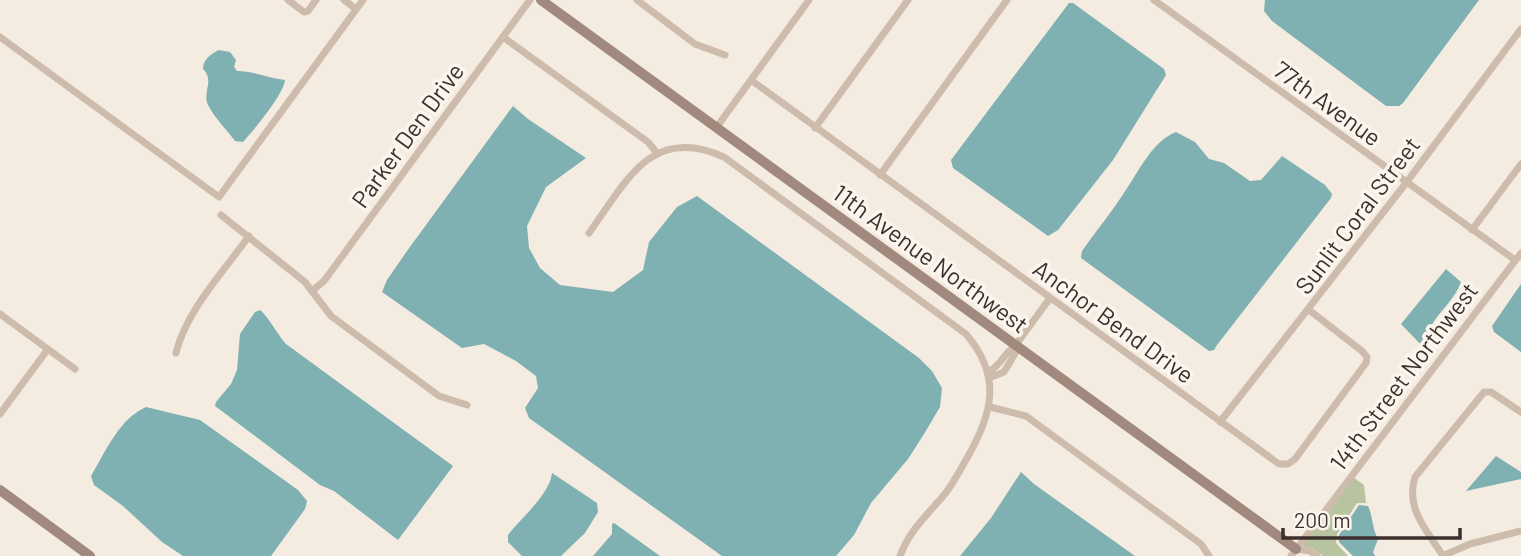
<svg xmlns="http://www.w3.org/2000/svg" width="1521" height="556" font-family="Barlow,sans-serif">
	<rect width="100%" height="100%" fill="#f4ebe1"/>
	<!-- green -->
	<path fill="#b8c4a0" d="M1354,478L1364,485L1366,503H1357L1337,534L1336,543L1348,556H1323L1312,548L1302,546Z"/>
	<!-- water -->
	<path fill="#7fb0b2" d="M1265,0H1479L1403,103L1399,106H1386L1272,21L1264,11Z
		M1069,3H1073L1164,69L1166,75L1113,160L1058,230L1048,236L953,168L951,160Z
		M219,50L230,52L236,60L234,67L237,71C253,71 268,78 285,80C284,94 253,131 243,142L235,141C227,130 214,117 208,105C202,91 215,81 203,69C203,59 211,54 219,50Z
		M513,106L528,119L586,158L546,187L527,226L529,248L540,268L560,285L613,292L643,270L649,242L677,207L697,196L919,358L932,371L942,388L940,407L924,434L908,459L871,503L854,535L836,556H722L529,418L525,408L538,388L536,376L516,361L484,344L462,348L382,292L387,280L407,251Z
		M1176,132L1195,142L1209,159L1224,163L1250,181L1261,180L1282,156L1325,185L1332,194L1331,198L1217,345L1214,350L1209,351L1081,258L1082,251C1096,231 1111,213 1124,193C1138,173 1152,141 1176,132Z
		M1446,269L1461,282C1455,300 1436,314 1430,329C1427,338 1432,342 1426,350L1401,324Z
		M1521,284V352L1494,332L1492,326Z
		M260,310C268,316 277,334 286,344L453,466L398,540L334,491L320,485L215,406L216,402L231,384L237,370L240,334L255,312Z
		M146,407L200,420L298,490L307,501L305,509L271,556H183L162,542L123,506L94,485L91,476C106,451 119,419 146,407Z
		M1496,456L1521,472V479L1466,491Z
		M1021,472L1034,484L1135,556H960L991,518Z
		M552,473L597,503L598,512L585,533L561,556H522L508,542V535C521,518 550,494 552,473Z
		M1359,505L1368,506C1373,517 1372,528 1378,539L1373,552L1375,556H1353L1339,542V535Z
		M614,523L660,556H593L612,534V524Z"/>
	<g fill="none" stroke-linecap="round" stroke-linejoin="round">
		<!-- street -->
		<path stroke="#cdbbac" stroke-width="7" d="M288,0L304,12L308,11L316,0
			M344,0L356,9
			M637,0L695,44L725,55
			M1154,0L1515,260
			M0,37L219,197L363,0
			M503,37L648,142L657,153
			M751,80L1279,464H1288L1295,459L1366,363L1367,357L1362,351L1309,310
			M716,128L809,0
			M815,128L908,0
			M880,175L1007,0
			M221,215L305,282L331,316L439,396L467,405
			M1472,230L1521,164
			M589,233C626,182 651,124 724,157L966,334C1002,376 993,413 967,458C960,470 953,484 944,495C927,515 909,531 900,556
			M312,291L324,281L530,0
			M0,314L75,369
			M176,353C186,311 224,271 249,236
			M988,372C1001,366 1004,353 1015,346L1050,298
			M989,378L1004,372L1016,352L1015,346
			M990,407L1026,416L1201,544L1209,556
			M0,414L48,349
			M1220,422L1406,183L1521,29
			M1296,549L1310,551L1317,556
			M1291,556L1521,253
			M1442,556L1470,544L1521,531
			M1443,556C1427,530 1405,509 1415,477L1484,392H1491L1521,412"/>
		<!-- secondary -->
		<path stroke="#a18a7d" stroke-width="10" d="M541,0L1296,549
			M0,490L90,556"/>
	</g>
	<g text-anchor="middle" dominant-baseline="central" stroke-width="7" stroke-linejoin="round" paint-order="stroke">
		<!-- street labels -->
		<g font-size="24" fill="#3b302b" stroke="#fbf5ee">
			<text transform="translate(1328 103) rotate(36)">77th Avenue</text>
			<text transform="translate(407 135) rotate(-54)">Parker Den Drive</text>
			<text transform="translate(1357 215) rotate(-53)">Sunlit Coral Street</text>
			<text transform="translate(931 258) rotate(36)">11th Avenue Northwest</text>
			<text transform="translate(1114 321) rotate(36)">Anchor Bend Drive</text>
			<text transform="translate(1403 376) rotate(-53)">14th Street Northwest</text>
		</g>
	</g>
	<!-- scale -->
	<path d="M1283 528v10h177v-10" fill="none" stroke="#3b302b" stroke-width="3.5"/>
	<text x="1294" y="528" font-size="21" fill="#3b302b" stroke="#fbf5ee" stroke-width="5" paint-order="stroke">200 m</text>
</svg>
